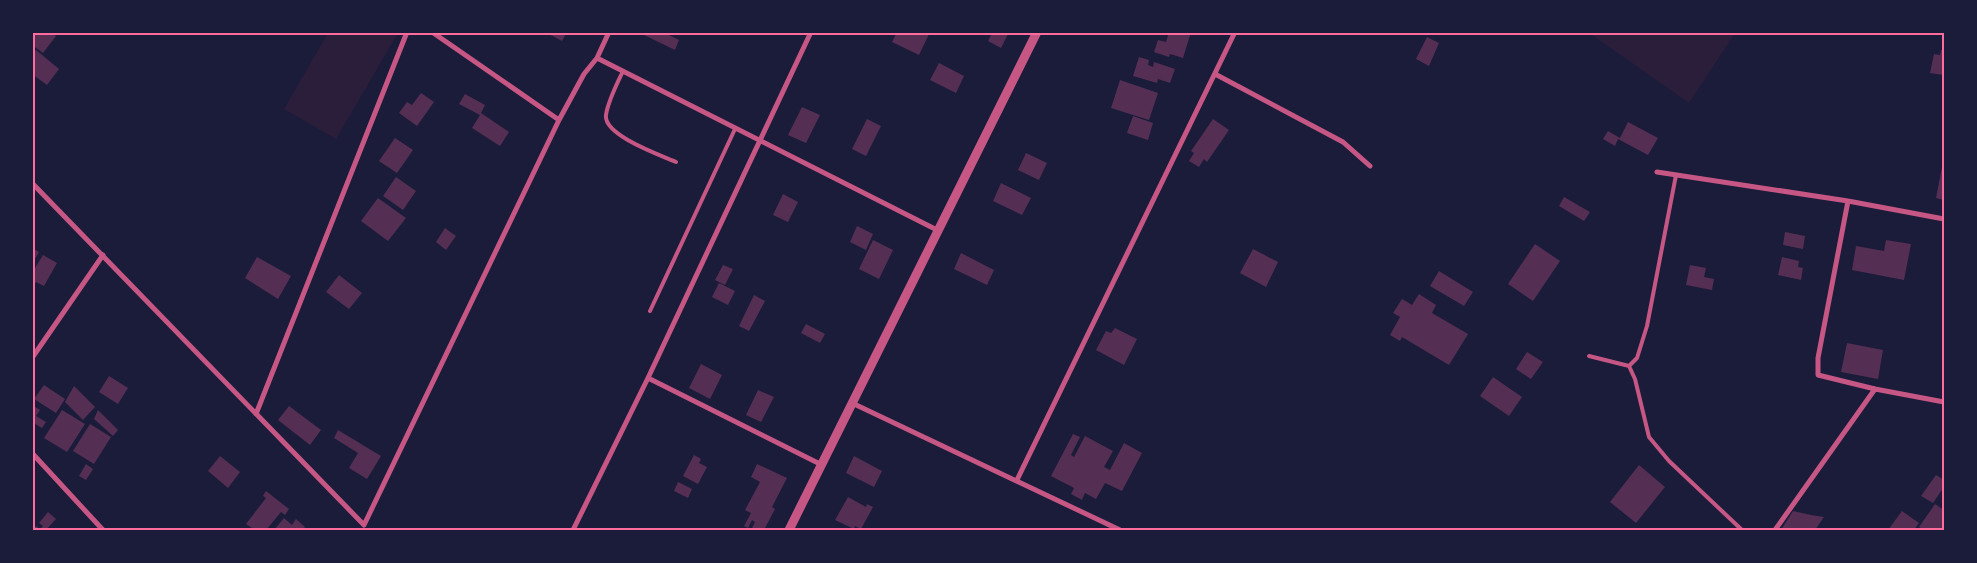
<svg xmlns="http://www.w3.org/2000/svg" width="1977" height="563" font-family="Barlow,sans-serif">
	<rect width="100%" height="100%" fill="#1b1b3a"/>
	<!-- green -->
	<path fill="#2a1e3b" d="M328,33H398L336,139L284,109Z
		M1589,33H1735L1689,103Z"/>
	<!-- building -->
	<path fill="#542f53" d="M32,32H51L56,36L43,53L32,45Z
		M545,32H567L562,41Z
		M638,32H663L679,40L675,50Z
		M897,32H930L919,55L892,42Z
		M986,32H1009L1001,48L988,41L991,35Z
		M1169,32H1191L1183,58L1170,54L1169,57L1154,52L1158,40L1166,42Z
		M1427,37L1439,43L1429,66L1416,59Z
		M36,50L59,69L47,85L32,74V54Z
		M1941,50H1944V75L1930,73L1934,54L1940,55Z
		M1139,57L1149,60L1148,65L1153,67L1154,62L1175,69L1170,83L1158,79L1157,83L1133,76Z
		M939,63L964,76L956,93L930,80Z
		M1120,80L1158,93L1149,120L1111,108Z
		M421,93L434,102L417,126L399,113L407,102L412,105Z
		M465,94L485,105L481,113L509,132L500,146L472,128L480,115L459,104Z
		M802,107L820,115L806,143L788,135Z
		M1133,116L1153,123L1148,140L1127,133Z
		M867,119L881,126L866,156L852,149Z
		M1213,119L1229,130L1207,162L1204,159L1199,167L1189,161L1194,153L1191,151Z
		M1628,122L1658,138L1648,155L1618,139L1615,146L1603,139L1608,131L1620,138Z
		M395,138L413,150L397,173L379,161Z
		M1026,153L1047,163L1039,180L1018,170Z
		M1942,167L1944,168V200L1936,198Z
		M396,177L416,191L403,210L383,196Z
		M1001,183L1031,198L1022,215L993,201Z
		M783,194L798,202L788,222L773,215Z
		M1564,197L1590,212L1584,221L1559,206Z
		M378,198L406,218L388,241L361,221Z
		M857,226L873,234L866,250L850,242Z
		M445,228L456,236L446,250L436,242Z
		M1785,232L1805,236L1803,249L1783,245Z
		M873,240L893,250L879,279L859,269Z
		M1886,240L1911,244L1904,280L1852,270L1856,246L1884,251Z
		M1535,244L1560,261L1533,301L1508,284Z
		M32,248L39,252L32,264Z
		M1253,249L1278,262L1266,287L1240,273Z
		M961,253L994,270L987,285L954,269Z
		M43,255L57,263L44,286L36,282L32,289V273Z
		M257,257L291,276L278,299L245,278Z
		M1782,257L1799,261L1798,267L1803,268L1801,280L1778,275Z
		M723,265L733,269L725,285L715,280Z
		M1690,265L1706,268L1704,277L1714,279L1712,290L1686,285Z
		M1439,271L1473,292L1464,306L1430,286Z
		M339,275L362,293L349,309L326,292Z
		M719,283L735,291L728,305L712,297Z
		M1419,294L1436,305L1432,313L1468,334L1449,365L1402,337L1400,341L1390,335L1400,317L1393,313L1402,299L1412,305Z
		M754,295L765,301L749,331L739,326Z
		M806,324L825,334L820,343L801,333Z
		M1115,328L1137,339L1124,365L1096,350L1106,331L1111,333Z
		M1847,343L1883,350L1878,379L1841,372Z
		M1527,352L1543,362L1531,379L1516,369Z
		M701,364L722,375L710,399L689,388Z
		M109,376L128,388L118,404L99,392Z
		M1493,377L1522,397L1509,416L1480,396Z
		M44,385L65,399L56,413L34,399Z
		M74,386L95,407L83,420L65,402Z
		M758,390L774,397L761,422L746,415Z
		M32,405L40,410L36,416L46,422L42,428L32,422Z
		M289,406L321,430L310,445L278,420Z
		M62,410L85,424L67,452L44,438Z
		M98,410L118,430L113,436L94,419Z
		M90,424L111,437L94,464L73,451Z
		M338,430L381,456L367,479L349,468L358,453L334,438Z
		M1073,434L1080,437L1071,455L1074,457L1085,436L1113,451L1104,467L1110,470L1124,443L1142,453L1122,491L1105,483L1096,499L1085,493L1082,500L1071,494L1074,488L1051,476Z
		M694,455L701,459L699,463L707,467L698,484L683,476Z
		M220,456L240,472L228,488L208,471Z
		M854,456L882,471L874,487L846,473Z
		M86,464L93,469L86,480L79,476Z
		M757,464L787,478L772,507L775,509L764,530H751L755,522L752,520L748,528L744,526L751,513L745,510L760,482L751,477Z
		M1639,465L1665,487L1636,523L1610,502Z
		M1936,475L1944,480V487L1933,503L1921,496Z
		M678,482L692,489L688,498L674,491Z
		M266,491L289,509L285,515L281,512L266,530H255L246,524L266,498L263,496Z
		M848,497L866,507L867,504L873,507L861,529L855,526L854,529L835,520Z
		M1935,504L1944,510V529L1943,530H1924L1919,527Z
		M1793,511L1811,515L1824,517L1815,530H1781Z
		M1902,511L1919,523L1914,530H1888Z
		M48,512L56,519L46,530H33L36,526L40,529L43,526L39,523Z
		M284,518L292,525L296,519L305,527L302,530H274Z"/>
	<g fill="none" stroke-linecap="round" stroke-linejoin="round">
		<!-- service -->
		<path stroke="#c65784" stroke-width="4" d="M623,71C617,84 608,101 606,115C603,135 660,155 676,162
			M650,311L735,129
			M1589,356L1629,366
			M1629,366L1635,379L1649,437L1669,461L1742,530
			M1629,366L1637,358L1647,326L1676,175"/>
		<!-- minor -->
		<path stroke="#c65784" stroke-width="5" d="M432,32L559,120
			M597,58L939,231
			M1215,74L1343,142L1370,166
			M1657,172L1848,201L1944,219
			M32,183L364,525L559,120L584,74L597,58L609,32
			M1848,201L1818,358V375L1875,389L1944,402
			M32,358L103,255
			M648,378L822,465
			M852,403L1120,530
			M256,414L407,32
			M32,453L103,530
			M1017,480L1235,32
			M573,530L648,378L811,32
			M1775,530L1875,389"/>
		<!-- tertiary -->
		<path stroke="#c65784" stroke-width="9" d="M789,530L1037,32"/>
	</g>
	<!-- border -->
	<rect width="1977" height="563" fill="none" stroke="#1b1b3a" stroke-width="68"/>
	<rect x="34" y="34" width="1909" height="495" fill="none" stroke="#ff6b9d" stroke-width="2"/>
</svg>
